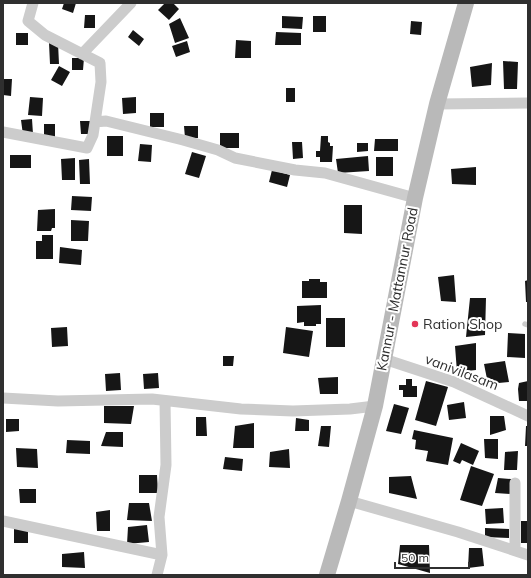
<svg xmlns="http://www.w3.org/2000/svg" width="531" height="578" font-family="Mulish,sans-serif">
	<rect width="100%" height="100%" fill="#fff"/>
	<!-- building -->
	<path fill="#161616" d="M64,3H76L73,13L62,9Z
		M165,3H173L179,9L169,20L158,10Z
		M85,15H95V28H84Z
		M282,16L303,17L302,29L282,28Z
		M313,16H326V32H313Z
		M180,18L189,38L175,43L169,24Z
		M411,21L422,22L421,35L410,34Z
		M133,30L144,39L139,46L128,37Z
		M276,32L301,33V45H275Z
		M16,33H28V45H16Z
		M236,40L251,41V58H235Z
		M187,41L190,52L176,57L172,46Z
		M49,43H58L59,64H50Z
		M72,58H84L83,70H72Z
		M503,61L518,62L517,89H504Z
		M492,63L491,85L472,87L470,67Z
		M59,66L70,72L62,86L51,80Z
		M3,79H12L11,96L3,95Z
		M286,88H295V102H286Z
		M30,97L43,98L42,116L28,115Z
		M136,97V113L123,114L122,98Z
		M150,113H164V127H150Z
		M32,119L33,134L23,135L21,120Z
		M80,121H91L92,134H81Z
		M44,124H55V138L44,139Z
		M184,126H198V138H185Z
		M220,133H239V148H220Z
		M107,136H123V156H107Z
		M321,136H328V142L330,143V146H333L332,162H320V157H316V151H320Z
		M375,139H398V151H374Z
		M292,142H302L303,158L293,159Z
		M357,143H368V151L357,152Z
		M140,144L152,145L151,162L138,161Z
		M192,152L206,156L199,178L185,174Z
		M10,155H31V168H10Z
		M368,156L369,171L338,173L336,159Z
		M376,157H393V176H376Z
		M75,158V180H62L61,159Z
		M89,159L90,184H80L79,160Z
		M476,167V185L452,184L451,169Z
		M272,170L290,175L287,187L269,182Z
		M72,196L92,197L91,211L71,210Z
		M344,205H362V234L344,233Z
		M55,209V228H52L51,231H37L38,210Z
		M71,220L89,221L88,241H71Z
		M42,235H53V259H36V241H42Z
		M60,247L82,250L81,265L59,263Z
		M454,275L456,302L441,301L438,277Z
		M309,279H320V282H327V298H302V281H309Z
		M528,280V302H526L525,281Z
		M470,298H486L485,335L466,337Z
		M321,305V324H316V326H304V322L297,323V306Z
		M326,318H345V347H326Z
		M67,327L68,346L52,347L51,328Z
		M286,327L313,331L309,357L283,353Z
		M508,333L525,334V358L507,357Z
		M476,343V370L457,372L455,346Z
		M223,356H234L233,366H223Z
		M505,361L509,382L488,384L484,364Z
		M120,373L121,390L106,391L105,374Z
		M158,373L159,388L144,389L143,374Z
		M338,377V394H320L318,378Z
		M406,379H412V386H417V397H403V390H399V385H406Z
		M426,381L448,387L436,426L415,420Z
		M528,381V401H519L518,389L519,383Z
		M464,402L466,418L449,420L447,405Z
		M394,404L409,408L401,434L386,431Z
		M104,406H134L131,424L104,423Z
		M490,416H504L506,430L490,435Z
		M196,417H206L207,436H196Z
		M296,418L309,420V431H295Z
		M6,419H19V431L6,432Z
		M254,423V448H233L235,426Z
		M321,426H331L329,447L318,446Z
		M526,426H528V446H525Z
		M414,430L453,438L448,465L426,461L428,451L415,449L416,440L412,439Z
		M106,432H123V447L101,446Z
		M484,439H498V459L485,458Z
		M67,440L90,441V454L66,453Z
		M461,443L479,451L473,465L462,460L460,464L453,461Z
		M16,448L37,449L38,468L17,467Z
		M289,449L290,468L269,467L270,452Z
		M518,451L517,470H504L505,452Z
		M225,457L243,459L242,471L223,469Z
		M471,466L494,474L482,506L460,500Z
		M139,475H157L158,493H139Z
		M411,476L417,499L389,493V477Z
		M498,478L511,479V494L495,493Z
		M19,489H36V503H20Z
		M129,503H149L152,521L127,520Z
		M503,508L504,523L486,524L485,509Z
		M110,510V531H97L96,512Z
		M521,521H528V543H521Z
		M147,525L149,542L127,544L128,527Z
		M14,528H28V543H14Z
		M485,528L509,529V538L485,537Z
		M400,545H429L430,573L398,564Z
		M469,548H482L484,566L468,568Z
		M84,552L85,568L62,567V554Z"/>
	<g fill="none" stroke-linecap="round" stroke-linejoin="round">
		<!-- lane -->
		<path stroke="#ccc" stroke-width="5.5" d="M525,324L528,325"/>
		<!-- street -->
		<path stroke="#ccc" stroke-width="11" d="M33,3L28,21L45,35L100,63L101,82L95,122
			M82,54L131,3
			M437,104L528,103
			M3,132L87,148L93,135L95,122L106,121L183,140L218,150L235,158L295,170L325,173L415,198
			M384,359L454,382L528,416
			M3,398L58,401L152,399L241,409L293,411L350,409L375,406
			M515,483V550
			M349,501L458,532L528,555
			M3,521L162,555
			M157,575L162,555L159,517L166,465L165,401"/>
		<!-- secondary -->
		<path stroke="#b9b9b9" stroke-width="16" d="M327,575L349,501L375,406L415,198L437,104L466,3"/>
	</g>
	<!-- markers -->
	<circle fill="#e33557" stroke="#fff" stroke-width="1.5" cx="415" cy="324" r="4"/>
	<g text-anchor="middle" dominant-baseline="central" stroke-width="4" stroke-linejoin="round" paint-order="stroke">
		<!-- street labels -->
		<g font-size="14" fill="#2f2f2f" stroke="#fff">
			<text transform="translate(397 289) rotate(-79)">Kannur - Mattannur Road</text>
			<text transform="translate(462 372) rotate(21)">vanivilasam</text>
		</g>
		<!-- poi labels -->
		<g font-size="14" fill="#2f2f2f" stroke="#fff" text-anchor="start">
			<text x="423" y="324">Ration Shop</text>
		</g>
	</g>
	<!-- border -->
	<rect width="531" height="578" fill="none" stroke="#2f2f2f" stroke-width="8"/>
	<!-- scale -->
	<path d="M395 562v6h74v-6" fill="none" stroke="#2f2f2f" stroke-width="2"/>
	<text x="401" y="562" font-size="12" fill="#2f2f2f" stroke="#ffffff" stroke-width="3" paint-order="stroke">50 m</text>
</svg>
